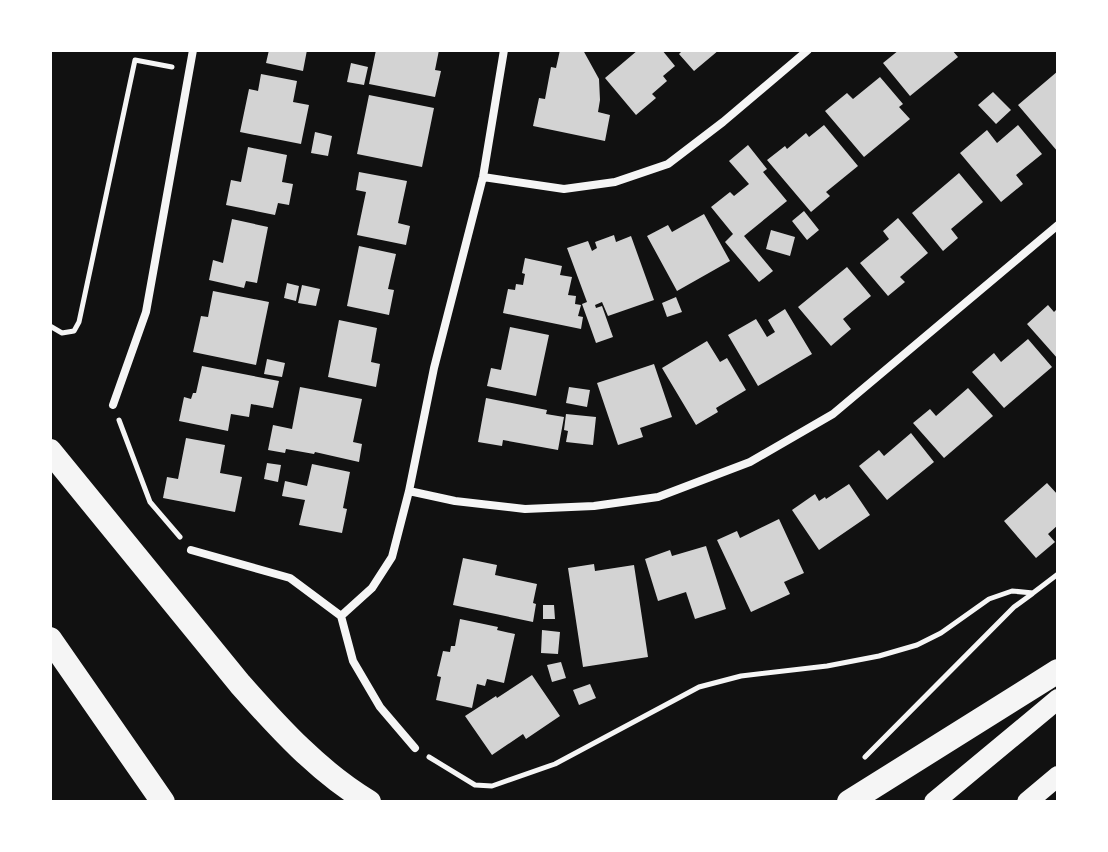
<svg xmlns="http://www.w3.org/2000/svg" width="1108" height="852" font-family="'Varela Round',sans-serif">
	<rect width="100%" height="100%" fill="#111"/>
	<!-- building -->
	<path fill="#d3d3d3" d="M269,50H307L303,71L266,63Z
		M376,50H439L435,70L441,71L435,97L369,84Z
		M560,50H583L599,79L600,100L598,112L610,115L605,141L533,126L539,98L545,99L551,67L556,68Z
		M638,50H662L675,66L663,76L667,81L652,94L656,98L636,115L605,78Z
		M680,50H719L694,71L679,54L682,51Z
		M899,50H952L958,57L910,96L883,63Z
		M351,63L368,67L364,85L347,82Z
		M1058,71V152L1018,105Z
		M261,74L297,81L293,102L309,105L301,144L240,132L249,89L258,91Z
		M880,77L903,104L899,107L910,119L864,157L825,111L847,93L853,99Z
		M993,92L1011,110L996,124L978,105Z
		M369,95L434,108L422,167L357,154Z
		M824,125L858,166L826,192L830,196L811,212L767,160L785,146L787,149L806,133L809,137Z
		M1018,125L1042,154L1016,175L1023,184L1001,202L960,153L987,130L997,143Z
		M315,132L332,136L328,156L311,153Z
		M748,145L767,169L763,172L787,201L744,236L773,271L759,282L725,242L733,234L711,207L730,192L734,196L749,184L729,161Z
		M248,147L287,155L282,182L293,184L289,205L278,203L275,215L226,205L231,180L241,182Z
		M359,172L407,181L398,223L410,226L406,245L357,235L366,192L356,190Z
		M959,173L983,202L951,229L958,238L943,251L912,213Z
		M804,211L819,230L807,240L792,221Z
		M704,214L730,261L677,291L647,236L668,225L672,232Z
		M898,218L928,253L900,277L905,282L888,296L860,263L889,239L883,231Z
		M232,219L268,227L257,283L246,281L244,288L209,280L213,260L223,263Z
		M771,230L795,237L790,256L766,249Z
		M614,235L616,242L631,236L654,300L608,316L602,302L595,305L596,308L602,306L613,337L596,343L582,304L587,302L567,248L588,241L592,251L597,248L595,242Z
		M359,246L396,254L388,289L394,290L389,315L347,306Z
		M525,258L562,266L560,275L572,277L568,295L576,296L575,304L581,305L578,316L583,317L581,329L503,313L508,289L515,290L516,284L523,285L525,274L522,273Z
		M847,267L871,296L843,319L851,329L831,346L798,307Z
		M287,283L299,286L296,301L284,298Z
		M302,285L320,289L316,306L298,303Z
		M213,291L269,302L256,365L193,352L201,316L208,317Z
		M676,297L682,312L667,317L662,303Z
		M1048,305L1054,312L1058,308V359L1027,324Z
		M785,309L812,354L758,386L728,335L756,319L767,337L775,332L768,320Z
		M339,320L377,328L371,362L380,364L376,387L328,377Z
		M510,327L549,335L536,396L487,386L491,368L501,370Z
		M1028,339L1052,367L1004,408L972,372L994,353L1001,362Z
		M707,341L720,362L727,358L746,390L716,408L718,412L696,425L662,368Z
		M267,359L285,363L282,377L264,374Z
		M654,364L672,417L640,428L643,437L618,445L597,383Z
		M202,366L279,381L273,408L251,404L249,417L231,414L228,431L179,421L184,397L191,399L193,393H196Z
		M300,387L362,399L353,442L362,444L359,462L315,452L314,454L286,449L285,453L268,450L273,425L292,429Z
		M569,387L590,390L587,407L566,403Z
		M968,388L993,416L944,458L913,423L930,409L936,416Z
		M486,398L547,410L546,414L564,417L558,450L503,440L502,446L478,442Z
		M566,414L596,417L593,445L566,442L568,431L564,430Z
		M911,433L934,462L887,500L859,466L879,450L884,456Z
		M186,438L225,445L220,473L242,477L235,512L163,498L167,477L178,479Z
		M267,463L281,465L278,482L264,479Z
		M312,464L350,472L343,508L347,509L342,533L299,525L305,500L282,496L285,481L307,486Z
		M1047,483L1058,495V525L1048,534L1055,542L1036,558L1004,521Z
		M849,484L870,515L819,550L792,510L815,494L819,501L825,497L826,499Z
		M779,519L804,573L784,582L790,594L751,612L717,540L737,531L740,538Z
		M706,546L726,609L695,619L686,592L658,601L645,559L670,550L672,556Z
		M463,558L497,565L495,575L537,584L533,603L536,604L533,622L453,605Z
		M594,564L595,571L634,565L648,657L583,667L568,568Z
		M543,605H554L555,619H543Z
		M460,619L498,627L497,630L515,634L504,683L487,679L485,686L477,684L472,708L436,700L441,677L437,676L443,651L450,652L451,646H455Z
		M542,630L560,632L558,654L541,653Z
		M561,662L566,678L552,682L547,665Z
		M532,675L560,716L526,739L523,734L492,755L465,716L496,696L497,698Z
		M590,684L596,698L579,705L573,690Z"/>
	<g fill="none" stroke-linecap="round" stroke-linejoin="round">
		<!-- path -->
		<path stroke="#f5f5f5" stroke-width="5" d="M50,326L62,333L74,331L79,322L135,60L172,67
			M119,420L150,502L180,537
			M429,757L475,785L492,786L555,764L699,687L741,676L827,666L879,656L917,645L941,633L989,599L1012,591L1033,593L1058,574
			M865,757L1014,607L1032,594"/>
		<!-- minor -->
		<path stroke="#f5f5f5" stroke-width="8" d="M483,177L564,189L615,182L668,164L723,122L808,50
			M113,405L146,312L193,50
			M409,491L455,501L525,509L594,506L658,497L750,462L833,414L1058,225
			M191,550L290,578L341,616L353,661L380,707L415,748
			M341,616L372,588L392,557L409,491L434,368L483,177L504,50"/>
		<!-- primary -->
		<path stroke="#f5f5f5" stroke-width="20" d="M934,802L1058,699
			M1027,802L1058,776"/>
		<!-- motorway -->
		<path stroke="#f5f5f5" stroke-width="24" d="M50,451L240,684C279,728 319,772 369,802
			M50,639L163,802
			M849,802L1058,671"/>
	</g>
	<!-- border -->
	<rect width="1108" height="852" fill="none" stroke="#ffffff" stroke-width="104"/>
</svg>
